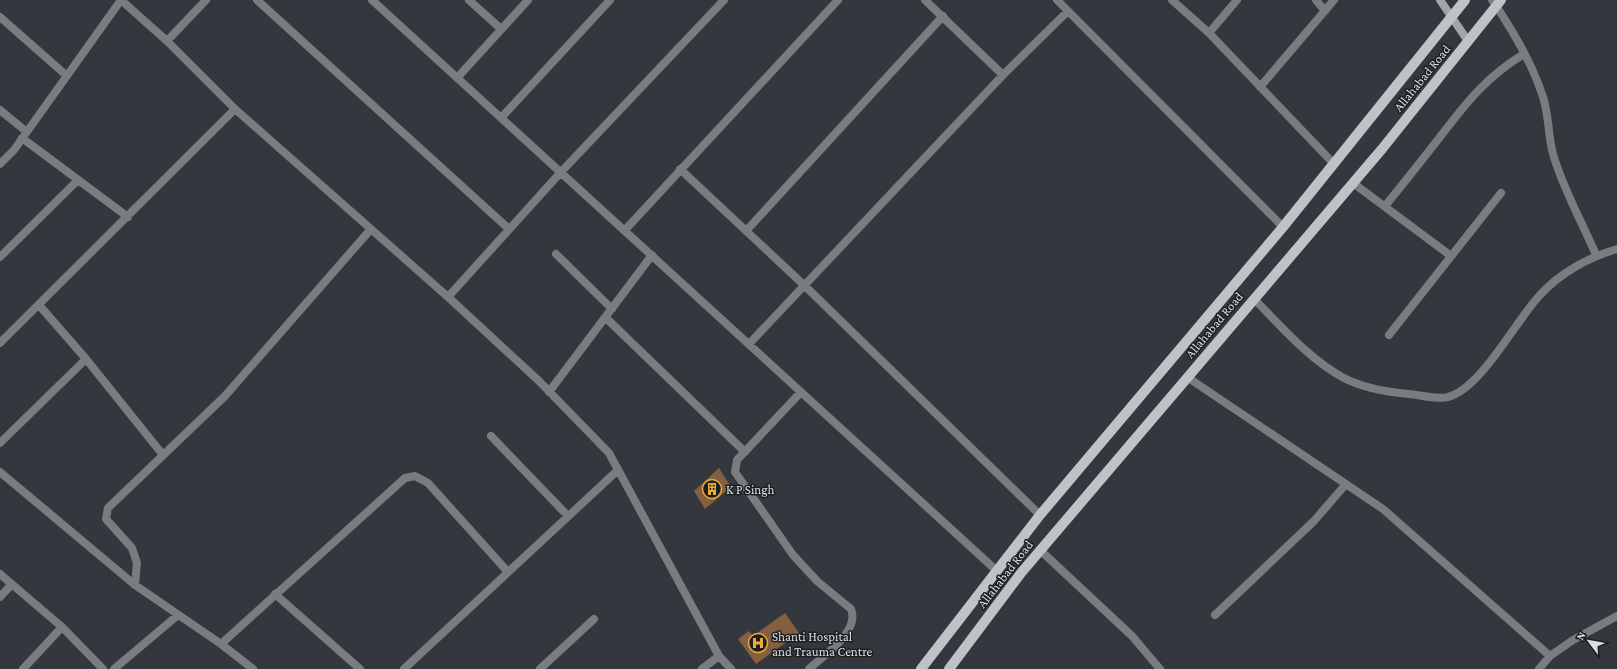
<svg xmlns="http://www.w3.org/2000/svg" width="1617" height="669" font-family="'Crimson Pro',serif">
	<rect width="100%" height="100%" fill="#34373d"/>
	<!-- building -->
	<path fill="#846041" d="M719,468L731,487L705,509L694,491Z
		M785,613L799,633L756,664L738,639L749,631L753,636Z"/>
	<g fill="none" stroke-linecap="round" stroke-linejoin="round">
		<!-- lane -->
		<path stroke="#7a7d7f" stroke-width="8" d="M1492,0C1512,29 1532,63 1543,97C1549,115 1548,136 1553,154C1563,189 1582,222 1596,255
			M1353,183L1451,256
			M1385,206C1404,183 1422,160 1440,137C1466,103 1487,76 1524,54
			M1389,335L1501,193"/>
		<!-- street -->
		<path stroke="#7a7d7f" stroke-width="8" d="M121,0L167,41L235,109L448,297L539,381L609,453L719,656L731,669
			M257,0L509,229
			M372,0L997,571
			M469,0L501,29
			M925,0L1003,75
			M1057,0L1283,227
			M1172,0L1209,33L1334,164
			M1316,0L1325,11
			M0,17L67,76
			M1209,33L1237,0
			M167,41L206,0
			M457,78L528,0
			M1260,87L1334,0
			M0,110L27,132
			M501,118L610,0
			M22,138L128,217
			M0,164L14,150L121,0
			M680,169L805,286L1040,515
			M625,230L838,0
			M746,231L943,16
			M556,254L612,309
			M0,257L78,180
			M448,297L561,172L724,0
			M1254,299C1281,326 1308,358 1342,377C1362,388 1387,392 1409,394C1421,395 1437,400 1448,397C1481,389 1516,320 1540,295C1560,273 1589,257 1617,249
			M39,305L86,359L163,455
			M606,318L745,452
			M0,343L235,109
			M749,344L1003,75L1068,11
			M1187,377L1383,509L1550,656L1573,640L1617,616
			M549,392L652,255
			M801,392L737,460L735,472L793,555L817,581L851,609C860,632 824,655 809,669
			M491,436L568,516
			M0,443L86,359
			M0,472L135,585L221,644L253,669
			M1040,550L1132,636L1160,669
			M0,574L62,627L23,669
			M135,585L137,563L132,548L106,519L108,508L225,396L371,229
			M275,594L360,669
			M0,597L12,584
			M1215,615L1314,521L1346,484
			M62,627L103,669
			M221,644L405,478L415,476L428,483L508,572
			M114,669L178,615
			M404,669L618,470
			M540,669L594,619
			M702,669L719,656
			M1539,669L1550,656"/>
		<!-- secondary -->
		<path stroke="#a0a5a8" stroke-width="8" d="M1440,0L1468,41"/>
		<!-- primary -->
		<path stroke="#bdc3c7" stroke-width="10" d="M921,669L1040,515L1283,227L1465,0
			M949,669L1021,573L1382,149L1501,0"/>
	</g>
	<!-- icons -->
	<defs>
		<symbol id="building-ring" viewBox="-11 -11 22 22"><circle r="9.5" fill="#1d1f21" stroke="#ebaa39" stroke-width="1.5"/><path d="M-4-6H4V6H1V3H-1V6H-4ZM-2.5-4.3h1.7v1.8h-1.7ZM.8-4.3h1.7v1.8H.8ZM-2.5-1h1.7V.8h-1.7ZM.8-1h1.7V.8H.8Z" fill="#ebaa39"/></symbol>
		<symbol id="hospital-ring" viewBox="-11 -11 22 22"><circle r="9.5" fill="#1d1f21" stroke="#ebaa39" stroke-width="1.5"/><path d="M-5-5h3v3.5h4V-5h3V5h-3V1.5h-4V5h-3Z" fill="#ebaa39"/></symbol>
	</defs>
	<g fill-rule="evenodd">
		<use href="#building-ring" x="701" y="478" width="22" height="22"/>
		<use href="#hospital-ring" x="747" y="632" width="22" height="22"/>
	</g>
	<g text-anchor="middle" dominant-baseline="central" stroke-width="3" stroke-linejoin="round" paint-order="stroke">
		<!-- street labels -->
		<g font-size="13" fill="#dcdee1" stroke="#1d1f21">
			<text transform="translate(1422 78) rotate(-51)">Allahabad Road</text>
			<text transform="translate(1214 325) rotate(-50)">Allahabad Road</text>
			<text transform="translate(1005 574) rotate(-52)">Allahabad Road</text>
		</g>
		<!-- poi labels -->
		<g font-size="13" fill="#dcdee1" stroke="#1d1f21" text-anchor="start">
			<text x="726" y="489">K P Singh</text>
			<text x="772" y="636">Shanti Hospital<tspan x="772" dy="15">and Trauma Centre</tspan></text>
		</g>
	</g>
	<!-- north arrow -->
	<g transform="translate(1589 641) rotate(302)" stroke="#1d1f21" stroke-width="3" paint-order="stroke">
	<path d="M0-3L7 15L0 10L-7 15Z" fill="#dcdee1"/>
	<text y="-6" font-size="11" font-weight="bold" text-anchor="middle" fill="#dcdee1">N</text>
	</g>
</svg>
